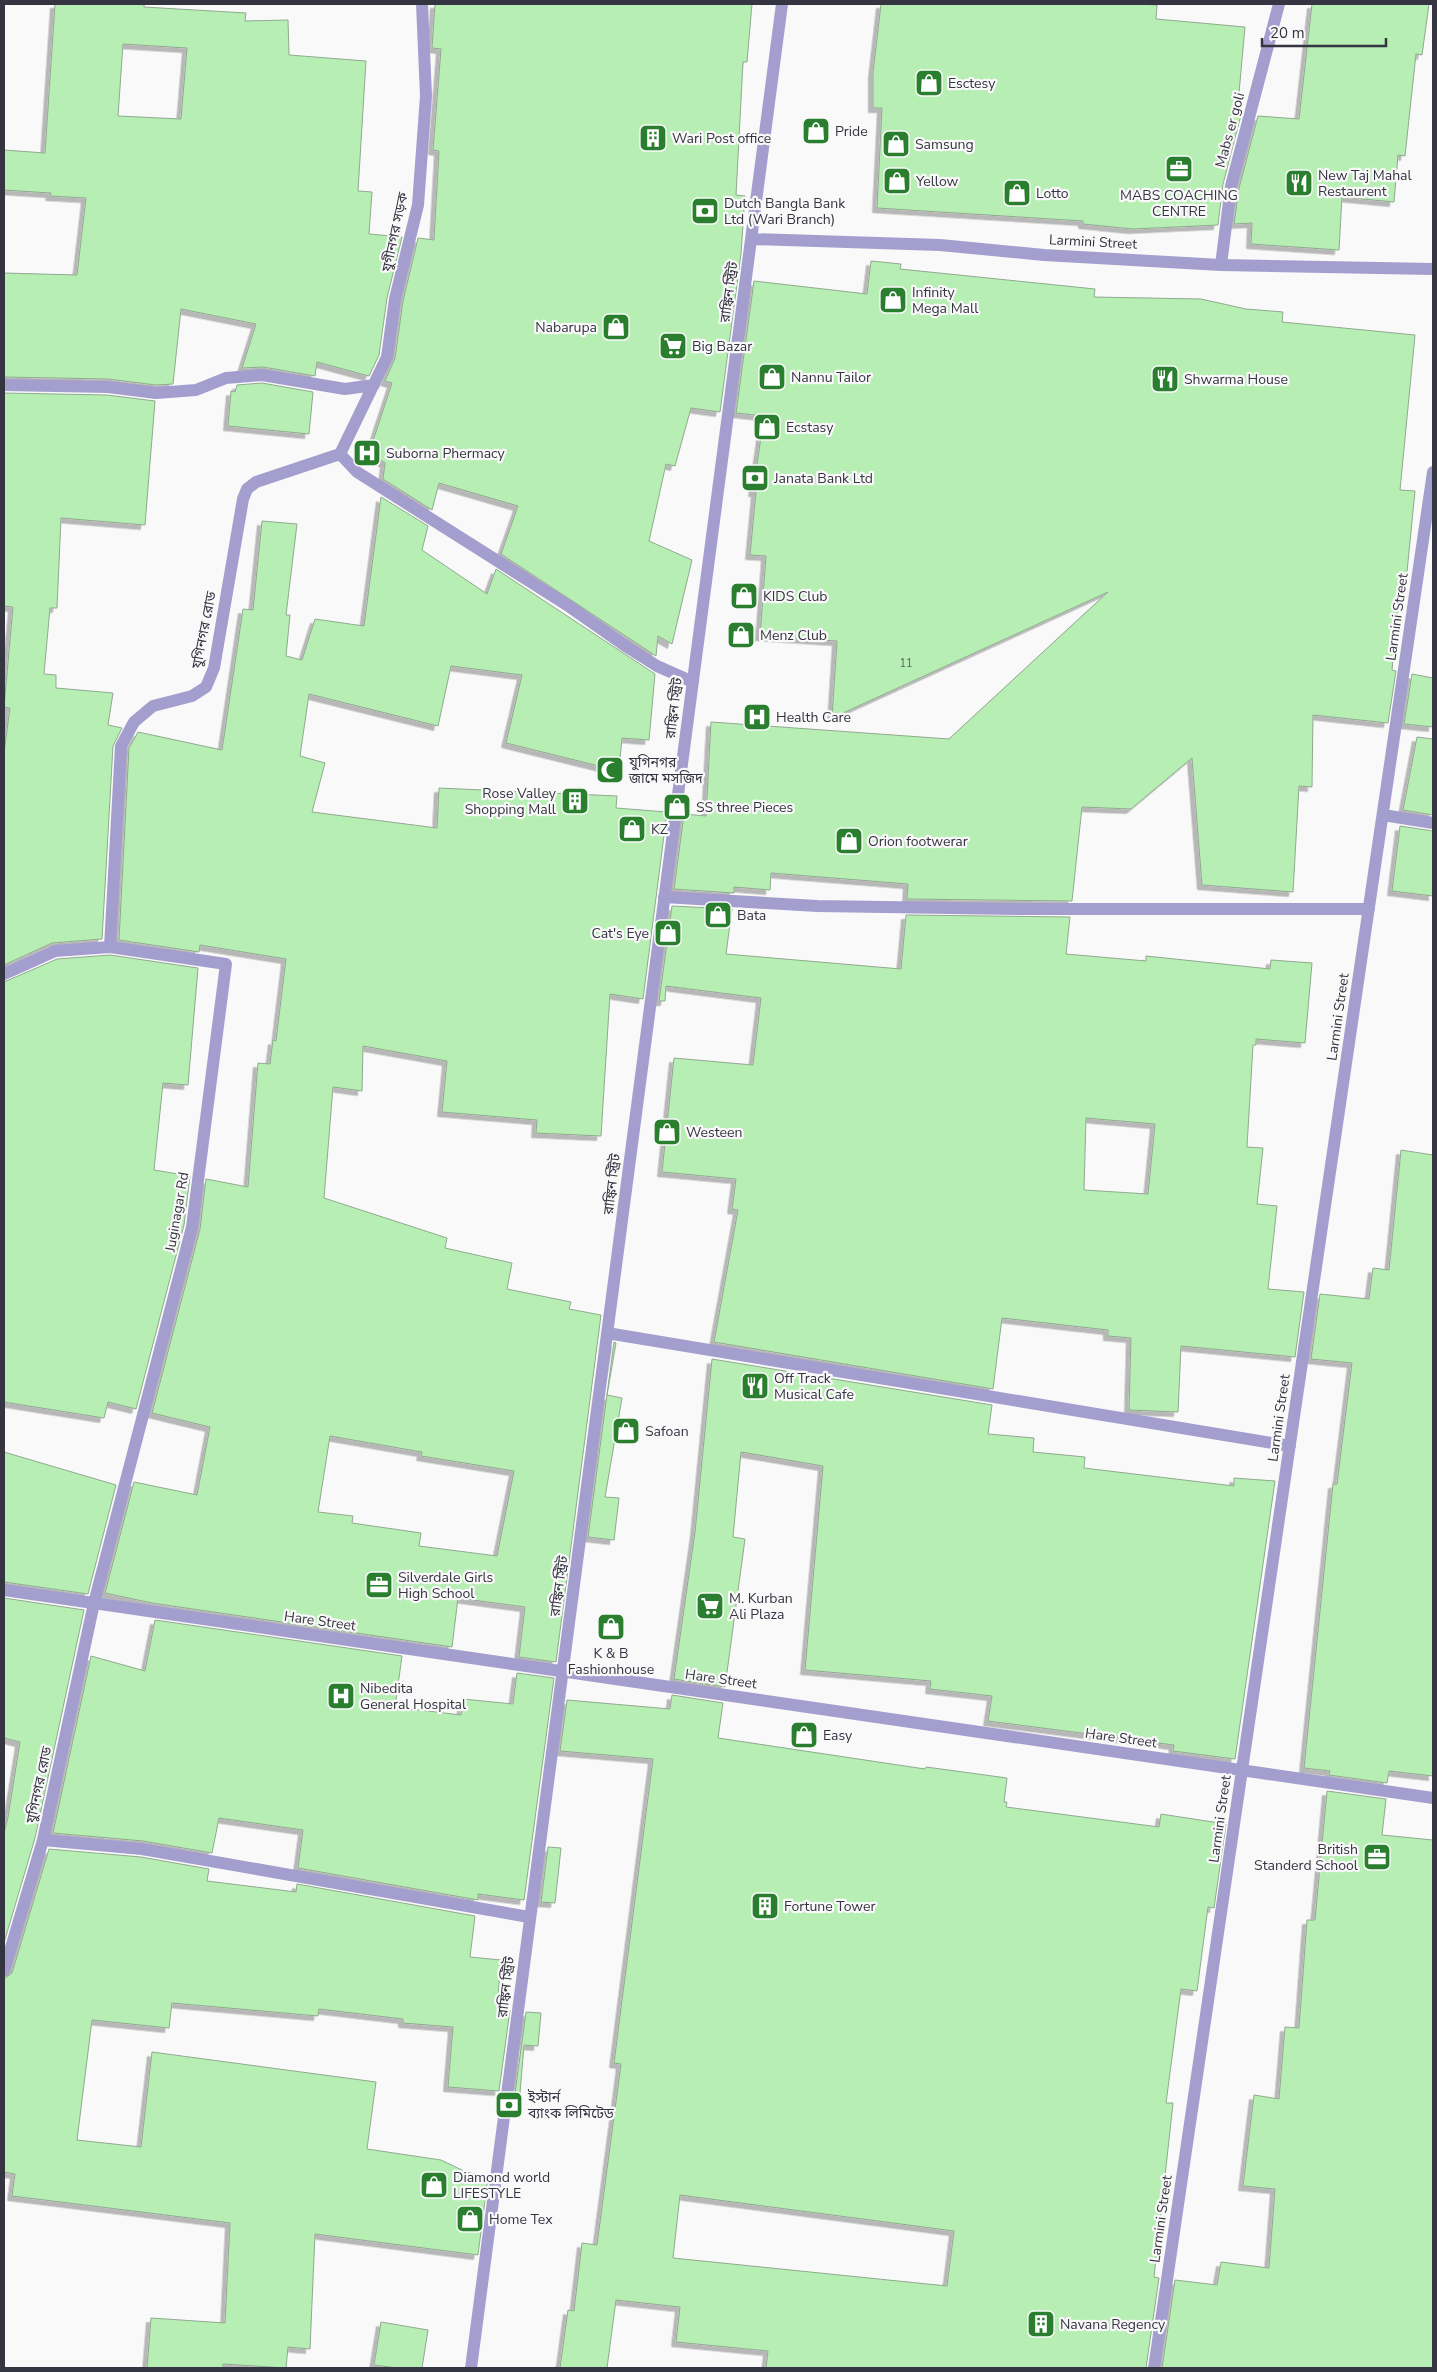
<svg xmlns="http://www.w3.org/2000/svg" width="1437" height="2372" font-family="'Nunito Sans','Noto Sans Bengali',sans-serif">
	<defs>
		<filter id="shadow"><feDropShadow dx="-4.5" dy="4.5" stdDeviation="0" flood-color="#0004"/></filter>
	</defs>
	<rect width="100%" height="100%" fill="#f9f9f9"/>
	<!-- building -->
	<path fill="#b6eeb4" stroke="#90a98f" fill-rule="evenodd" filter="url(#shadow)" d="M55,4H144V7L246,13L245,21L288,20L289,55L366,61L358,191L372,192L369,234L402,237L387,298L379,355L369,376L317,362L315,376L263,367L242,368L256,324L181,309L173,384L156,385L108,379L4,377V273L77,275L86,198L50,196L51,193L4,190V150L45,153ZM123,44L187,48L181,119L118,116Z
		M435,4H752L747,62H743L736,195L745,196L741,254L720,412L691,408L675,466L666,464L649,541L692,560L672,644L658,636L656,656L501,554L518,506L439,483L432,510L383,479L385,463L369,453L392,383L385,381L395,358L403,301L418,238L434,240L439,151L433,150L441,49L432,48Z
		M881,4H1138L1157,5L1156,19L1245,27L1237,115H1241L1223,184L1218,225L1133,229L1083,224V221L877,208L882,108H873V73Z
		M1312,4H1429L1422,55L1416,54L1405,156L1398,155L1394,202L1342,197L1339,250L1251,244L1252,223L1234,224L1239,188L1258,116L1299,119Z
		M871,261L901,264L900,269L1095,289L1094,297L1201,299L1246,309L1283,312L1282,322L1415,335L1400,490L1415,491L1405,592L1400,591L1392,670L1396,671L1388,723L1313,715L1312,787L1299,786L1293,892L1202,885L1192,758L1131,809L1082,807L1072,901L907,899L908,884L771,873L770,890L734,887V893L674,889L684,814L706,816L711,722L949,739L1108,592L832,718L837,641L760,636L766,556L750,555L756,492H753L764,416L736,413L754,281L867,294Z
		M262,383L313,392L309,434L228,426L231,391L235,392L237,385Z
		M4,393L107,395L155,401L145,525L61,518L57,608H50L44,674L56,675V688L113,693L108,725L122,728L113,746L102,939L52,943L4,965V752L10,708L4,707L13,607L4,606Z
		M381,497L428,526L422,550L487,594L496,569L655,674L649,740L622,738L619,771L506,743L522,675L451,666L438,726L309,694L300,756L325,763L312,812L437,828L439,788L617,796L616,808L667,812L643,999L610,994L601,1136L536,1133L537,1120L442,1112L447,1061L363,1046L362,1091L333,1087L324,1198L447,1238L445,1248L512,1263L507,1289L571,1302L569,1309L601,1315L556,1662L519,1657L525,1607L458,1598L452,1647L152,1603L105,1593L134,1482L197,1495L210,1427L152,1413L200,1229L206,1179L248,1187L258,1063L270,1064L273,1040L276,1041L286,959L200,945L199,952L119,940L129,748L138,732L222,750L243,609L253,610L262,521L297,524L286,615H290L286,656L302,660L315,619L364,626ZM330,1436L422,1452L421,1456L514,1471L497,1556L419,1546L421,1533L352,1523L353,1516L318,1512Z
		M1412,674L1433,678V727L1404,724Z
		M1417,737L1433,739V815L1403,810Z
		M1400,826L1433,831V896L1392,891Z
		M672,906L732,909L726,954L901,969L906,915L1070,917L1066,954L1146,961V956L1270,969L1271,960L1312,963L1305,1043L1256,1039V1045H1253L1247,1147L1263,1148L1257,1204L1277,1206L1268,1289L1304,1292L1295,1357L1181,1346L1178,1412L1129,1410L1131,1338L1108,1336V1330L1002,1318L993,1389L714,1342L738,1210L732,1209L736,1179L662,1172L674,1058L753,1065L761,998L666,986L665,1001H659ZM1086,1118L1155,1124L1148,1194L1084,1190Z
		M110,955L198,968L188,1085L163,1083L154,1170L190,1176L184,1225L136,1409L108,1402L104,1418L4,1402V982L57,959Z
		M1401,1150L1433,1155V1776L1389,1771L1387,1783L1329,1775L1330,1771L1304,1768L1333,1484H1337L1352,1363L1311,1359L1320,1294L1369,1299L1373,1268L1389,1270Z
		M614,1342L616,1343L607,1395L622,1398L605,1497L619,1498L614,1540L588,1537Z
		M712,1359L992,1405L988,1434L1034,1438L1033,1452L1085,1457L1084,1468L1234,1486V1478L1275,1481L1235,1759L1173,1751L1174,1745L988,1721L992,1696L930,1689L931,1681L805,1670L823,1466L741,1452L733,1537L745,1539L725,1687L674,1679L695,1532Z
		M4,1452L116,1485L88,1594L4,1582Z
		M4,1598L84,1610L35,1838L4,1943V1833L8,1817L20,1742L4,1738Z
		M155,1620L402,1656L395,1707L461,1715L463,1699L513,1704L517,1673L554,1678L524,1900L478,1894V1900L298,1868L303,1830L219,1818L212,1853L143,1841L53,1833L91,1656L145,1671Z
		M672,1695L723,1703L718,1738L925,1769L926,1767L941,1769L1007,1778L1004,1802H1007L1006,1807L1159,1827L1161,1814L1226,1824L1214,1908L1208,1907L1197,1991L1181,1989L1166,2103H1173L1154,2277L1159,2278L1146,2368H766L768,2351L676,2342L680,2307L616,2300L607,2368H560L568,2310L574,2311L582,2243L597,2245L621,2064L614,2063L653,1759L560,1751L567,1700L670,1709ZM680,2195L954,2231L947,2286L673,2258Z
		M1327,1791L1386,1799L1382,1835L1433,1840V2368H1162L1175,2280L1217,2285L1221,2262L1269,2268L1275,2189L1243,2186L1254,2095L1279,2099L1285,2027L1299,2028L1307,1920H1315Z
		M548,1847L561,1848L555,1903L541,1902Z
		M49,1849L141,1857L209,1869L207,1881L296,1892L297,1884L475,1916L470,1957L501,1960L497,2009L510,2010L499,2091L448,2087L453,2027L403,2023V2019L319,2009L318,2016L172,2003L169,2028L92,2020L77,2140L141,2147L152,2052L376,2082L367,2149L441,2160L466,2172L488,2177L478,2255L315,2234L310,2349L288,2347L286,2368L223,2364V2368H147L151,2318L225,2323L230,2223L12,2196L15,2174L4,2172V1979L12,1973Z
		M526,2012L541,2013L538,2046L524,2045L520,2093H515Z
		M381,2322L428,2330L422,2368H397L374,2365Z"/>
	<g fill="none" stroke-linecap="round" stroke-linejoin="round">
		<!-- minor -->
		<path stroke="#a49ece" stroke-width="12" d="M751,239L940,245L1044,255L1221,265L1433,269
			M1221,265L1231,186L1279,4
			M4,385L108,387L156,393L196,390L226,378L262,375L345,389L374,385
			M340,454L387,357L395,299L418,205L426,96L422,4
			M340,454L357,472L570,607L627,647L657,666L693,682
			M1383,815L1433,823
			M664,897L817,906L1024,909H1369
			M110,947L121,746L134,722L153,706L192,696L206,687L214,668L243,499L247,489L256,482L340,454
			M4,974L55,951L110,947L226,964L192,1227L94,1603L43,1840L4,1971
			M607,1333L1290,1446
			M4,1590L1433,1798
			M43,1840L142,1849L529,1917L530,1914
			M471,2368L782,4
			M1154,2368L1433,472"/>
	</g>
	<!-- icons -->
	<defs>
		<symbol id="shop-square" viewBox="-11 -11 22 22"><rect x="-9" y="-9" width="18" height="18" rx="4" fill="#297f2e" stroke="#f9f9f9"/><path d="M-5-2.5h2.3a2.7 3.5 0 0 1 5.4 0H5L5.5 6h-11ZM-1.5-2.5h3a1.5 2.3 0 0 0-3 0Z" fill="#fff"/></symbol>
		<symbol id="building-square" viewBox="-11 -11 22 22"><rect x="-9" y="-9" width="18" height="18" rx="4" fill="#297f2e" stroke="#f9f9f9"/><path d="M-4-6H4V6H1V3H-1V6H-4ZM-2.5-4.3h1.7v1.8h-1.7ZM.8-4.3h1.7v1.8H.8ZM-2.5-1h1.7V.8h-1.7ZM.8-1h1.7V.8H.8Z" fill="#fff"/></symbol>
		<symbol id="office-square" viewBox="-11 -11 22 22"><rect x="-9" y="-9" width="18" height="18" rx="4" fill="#297f2e" stroke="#f9f9f9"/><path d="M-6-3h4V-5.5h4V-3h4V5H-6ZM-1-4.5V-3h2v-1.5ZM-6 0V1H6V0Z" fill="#fff"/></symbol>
		<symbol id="restaurant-square" viewBox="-11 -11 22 22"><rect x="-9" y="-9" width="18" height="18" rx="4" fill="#297f2e" stroke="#f9f9f9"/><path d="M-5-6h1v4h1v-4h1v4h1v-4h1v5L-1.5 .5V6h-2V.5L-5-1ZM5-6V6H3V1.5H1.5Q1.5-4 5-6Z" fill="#fff"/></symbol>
		<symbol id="bank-square" viewBox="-11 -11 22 22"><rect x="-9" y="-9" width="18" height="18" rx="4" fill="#297f2e" stroke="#f9f9f9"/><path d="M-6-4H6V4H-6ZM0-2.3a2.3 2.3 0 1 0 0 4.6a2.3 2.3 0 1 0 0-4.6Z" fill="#fff"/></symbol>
		<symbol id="supermarket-square" viewBox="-11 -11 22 22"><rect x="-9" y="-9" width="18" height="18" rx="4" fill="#297f2e" stroke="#f9f9f9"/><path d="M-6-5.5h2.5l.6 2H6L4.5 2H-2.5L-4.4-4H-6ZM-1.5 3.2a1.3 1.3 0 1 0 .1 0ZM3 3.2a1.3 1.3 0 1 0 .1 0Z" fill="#fff"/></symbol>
		<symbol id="hospital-square" viewBox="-11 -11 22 22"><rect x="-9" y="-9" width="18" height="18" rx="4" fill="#297f2e" stroke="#f9f9f9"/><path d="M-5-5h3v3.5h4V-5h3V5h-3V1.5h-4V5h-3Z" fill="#fff"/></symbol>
		<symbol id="mosque-square" viewBox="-11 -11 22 22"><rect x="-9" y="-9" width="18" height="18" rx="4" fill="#297f2e" stroke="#f9f9f9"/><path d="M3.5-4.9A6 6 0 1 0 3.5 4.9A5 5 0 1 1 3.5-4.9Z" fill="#fff"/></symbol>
	</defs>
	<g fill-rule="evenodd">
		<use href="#shop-square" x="913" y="67" width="32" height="32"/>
		<use href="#shop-square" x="800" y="115" width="32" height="32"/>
		<use href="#building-square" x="637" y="122" width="32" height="32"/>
		<use href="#shop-square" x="880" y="128" width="32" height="32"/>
		<use href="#office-square" x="1163" y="153" width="32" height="32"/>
		<use href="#shop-square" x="881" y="165" width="32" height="32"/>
		<use href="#restaurant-square" x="1283" y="167" width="32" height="32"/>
		<use href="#shop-square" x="1001" y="177" width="32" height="32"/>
		<use href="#bank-square" x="689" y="195" width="32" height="32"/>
		<use href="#shop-square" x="877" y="284" width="32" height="32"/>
		<use href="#shop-square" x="600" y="311" width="32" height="32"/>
		<use href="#supermarket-square" x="657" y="330" width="32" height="32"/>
		<use href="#shop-square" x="756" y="361" width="32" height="32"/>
		<use href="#restaurant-square" x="1149" y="363" width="32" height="32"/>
		<use href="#shop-square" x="751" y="411" width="32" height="32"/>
		<use href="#hospital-square" x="351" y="437" width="32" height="32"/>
		<use href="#bank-square" x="739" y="462" width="32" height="32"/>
		<use href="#shop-square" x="728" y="580" width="32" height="32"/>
		<use href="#shop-square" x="725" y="619" width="32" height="32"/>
		<use href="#hospital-square" x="741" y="701" width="32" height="32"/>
		<use href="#mosque-square" x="594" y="754" width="32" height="32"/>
		<use href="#building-square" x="559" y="785" width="32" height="32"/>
		<use href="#shop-square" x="661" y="791" width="32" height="32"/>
		<use href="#shop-square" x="616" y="813" width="32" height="32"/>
		<use href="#shop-square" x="833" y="825" width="32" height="32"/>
		<use href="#shop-square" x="702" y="899" width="32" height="32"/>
		<use href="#shop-square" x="652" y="917" width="32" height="32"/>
		<use href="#shop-square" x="651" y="1116" width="32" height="32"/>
		<use href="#restaurant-square" x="739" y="1370" width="32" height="32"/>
		<use href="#shop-square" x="610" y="1415" width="32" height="32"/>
		<use href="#office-square" x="363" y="1569" width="32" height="32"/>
		<use href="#supermarket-square" x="694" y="1590" width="32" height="32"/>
		<use href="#shop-square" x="595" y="1611" width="32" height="32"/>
		<use href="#hospital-square" x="325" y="1680" width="32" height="32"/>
		<use href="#shop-square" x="788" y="1719" width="32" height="32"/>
		<use href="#office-square" x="1361" y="1841" width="32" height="32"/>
		<use href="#building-square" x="749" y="1890" width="32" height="32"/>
		<use href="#bank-square" x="493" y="2089" width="32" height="32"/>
		<use href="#shop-square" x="418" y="2169" width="32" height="32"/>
		<use href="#shop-square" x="454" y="2203" width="32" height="32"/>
		<use href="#building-square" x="1025" y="2308" width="32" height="32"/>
	</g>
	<g text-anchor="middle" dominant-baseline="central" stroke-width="4.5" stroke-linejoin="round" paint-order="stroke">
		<!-- number labels -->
		<g font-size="11" fill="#55625e">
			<text x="906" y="663">11</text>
		</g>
		<!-- poi labels -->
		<g font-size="14" fill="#353441" stroke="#f9f9f9" text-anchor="start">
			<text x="948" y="83">Esctesy</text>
			<text x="835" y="131">Pride</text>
			<text x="672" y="138">Wari Post office</text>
			<text x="915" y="144">Samsung</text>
			<text x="1318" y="175">New Taj Mahal<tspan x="1318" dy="16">Restaurent</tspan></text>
			<text x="916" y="181">Yellow</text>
			<text x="1036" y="193">Lotto</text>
			<text x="1179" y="195" text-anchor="middle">MABS COACHING<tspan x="1179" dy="16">CENTRE</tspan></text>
			<text x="724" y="203">Dutch Bangla Bank<tspan x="724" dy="16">Ltd (Wari Branch)</tspan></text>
			<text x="912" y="292">Infinity<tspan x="912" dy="16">Mega Mall</tspan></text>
			<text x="597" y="327" text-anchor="end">Nabarupa</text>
			<text x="692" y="346">Big Bazar</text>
			<text x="791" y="377">Nannu Tailor</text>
			<text x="1184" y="379">Shwarma House</text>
			<text x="786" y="427">Ecstasy</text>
			<text x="386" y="453">Suborna Phermacy</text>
			<text x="774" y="478">Janata Bank Ltd</text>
			<text x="763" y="596">KIDS Club</text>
			<text x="760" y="635">Menz Club</text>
			<text x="776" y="717">Health Care</text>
			<text x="629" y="762">যুগিনগর<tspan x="629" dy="16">জামে মসজিদ</tspan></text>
			<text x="556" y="793" text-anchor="end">Rose Valley<tspan x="556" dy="16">Shopping Mall</tspan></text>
			<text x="696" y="807">SS three Pieces</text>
			<text x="651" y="829">KZ</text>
			<text x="868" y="841">Orion footwerar</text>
			<text x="737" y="915">Bata</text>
			<text x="649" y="933" text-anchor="end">Cat's Eye</text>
			<text x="686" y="1132">Westeen</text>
			<text x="774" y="1378">Off Track<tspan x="774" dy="16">Musical Cafe</tspan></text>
			<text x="645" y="1431">Safoan</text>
			<text x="398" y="1577">Silverdale Girls<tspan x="398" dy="16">High School</tspan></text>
			<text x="729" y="1598">M. Kurban<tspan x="729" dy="16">Ali Plaza</tspan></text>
			<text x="611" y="1653" text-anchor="middle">K &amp; B<tspan x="611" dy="16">Fashionhouse</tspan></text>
			<text x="360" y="1688">Nibedita<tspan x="360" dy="16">General Hospital</tspan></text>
			<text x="823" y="1735">Easy</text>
			<text x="1358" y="1849" text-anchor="end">British<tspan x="1358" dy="16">Standerd School</tspan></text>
			<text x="784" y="1906">Fortune Tower</text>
			<text x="528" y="2097">ইস্টার্ন<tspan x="528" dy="16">ব্যাংক লিমিটেড</tspan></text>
			<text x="453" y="2177">Diamond world<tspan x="453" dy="16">LIFESTYLE</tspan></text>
			<text x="489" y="2219">Home Tex</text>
			<text x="1060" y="2324">Navana Regency</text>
		</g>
		<!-- street labels -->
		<g font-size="14" fill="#353441" stroke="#f9f9f9">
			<text transform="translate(1230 130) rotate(-75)">Mabs er goli</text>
			<text transform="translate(395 232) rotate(-78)">যুগীনগর সড়ক</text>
			<text transform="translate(1093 242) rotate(3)">Larmini Street</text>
			<text transform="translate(729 292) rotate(-82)">রাঙ্কিন স্ট্রিট</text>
			<text transform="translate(1397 617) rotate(-82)">Larmini Street</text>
			<text transform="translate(204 630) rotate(-79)">যুগিনগর রোড</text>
			<text transform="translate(674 708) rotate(-83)">রাঙ্কিন স্ট্রিট</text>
			<text transform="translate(1338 1017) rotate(-82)">Larmini Street</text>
			<text transform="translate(612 1184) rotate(-83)">রাঙ্কিন স্ট্রিট</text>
			<text transform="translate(177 1212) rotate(-80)">Juginagar Rd</text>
			<text transform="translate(1279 1418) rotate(-82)">Larmini Street</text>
			<text transform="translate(559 1586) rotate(-82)">রাঙ্কিন স্ট্রিট</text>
			<text transform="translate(320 1621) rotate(8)">Hare Street</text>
			<text transform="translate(721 1679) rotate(8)">Hare Street</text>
			<text transform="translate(1121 1738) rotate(8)">Hare Street</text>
			<text transform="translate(39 1785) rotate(-78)">যুগিনগর রোড</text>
			<text transform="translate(1220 1819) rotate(-82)">Larmini Street</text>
			<text transform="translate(506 1987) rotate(-83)">রাঙ্কিন স্ট্রিট</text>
			<text transform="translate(1161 2219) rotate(-82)">Larmini Street</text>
		</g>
	</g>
	<!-- border -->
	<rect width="1437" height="2372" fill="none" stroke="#353441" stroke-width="10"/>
	<!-- scale -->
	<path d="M1262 38v8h124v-8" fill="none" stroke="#353441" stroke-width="2.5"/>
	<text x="1270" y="38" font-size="15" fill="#353441" stroke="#f9f9f9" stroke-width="4" paint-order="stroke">20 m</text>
</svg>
